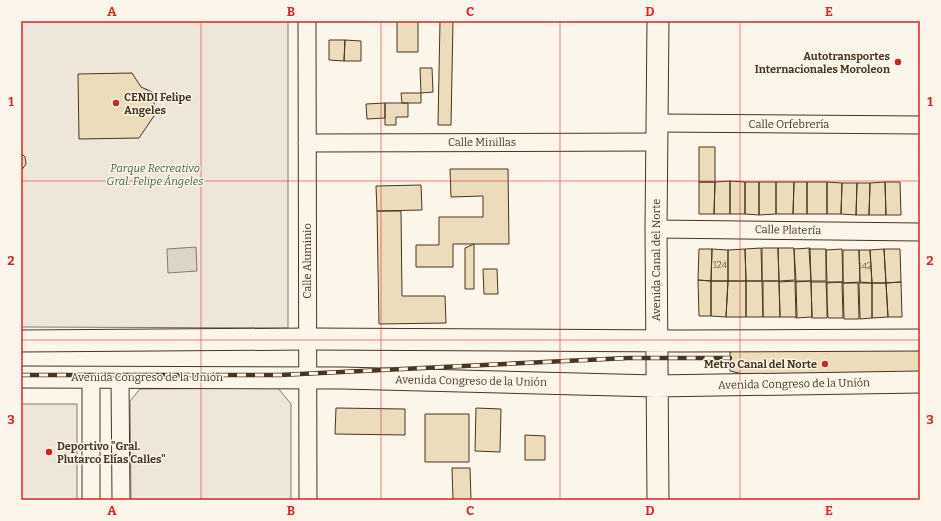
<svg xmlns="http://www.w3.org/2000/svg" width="941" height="521" font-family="Bitter,serif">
	<rect width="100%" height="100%" fill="#fbf6e9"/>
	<!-- green -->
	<path fill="#ede6d9" stroke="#887966" d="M21,21H288V328L21,327Z
		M278,388L291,404V500H131L130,401L140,389Z
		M21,404H77V500H21Z"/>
	<!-- water -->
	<path fill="#dcd4c6" stroke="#887966" d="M196,247L197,271L168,273L167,249Z"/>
	<!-- building -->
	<path fill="#ecdcbc" stroke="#4a3520" d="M397,21H418V52H397Z
		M440,21H453L451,125H438Z
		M329,40H345L344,61L329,60Z
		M345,40L361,41V61H344Z
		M420,68H432L433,92L421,93Z
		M132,73L141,87L152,92L156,113L139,138L79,139L78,74Z
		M401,93H421V103H402Z
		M385,103V118L367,119L366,104Z
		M385,103H408V117H396V125H385Z
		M699,147H715V182H699Z
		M21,153L25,157L26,164L21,171Z
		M450,169H508L509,244H453V267H416V245H439V217H483V196L451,197Z
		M730,181V214H714L715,182Z
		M730,181L745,182V214H730Z
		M699,182H715L714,214H699Z
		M745,182H759V215L745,214Z
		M759,182H776V214L759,215Z
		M776,182H794L793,214H776Z
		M794,182H807V214H793Z
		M807,182H827V214H807Z
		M827,182L842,183L841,214H827Z
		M885,182L886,215H869L870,183Z
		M885,182H900L901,215H886Z
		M842,183H857L856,215L841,214Z
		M857,183H870L869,215H856Z
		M421,185L422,210L377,211L376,186Z
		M377,211H401L402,296H445L446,323L379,324Z
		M474,244V289H465V248Z
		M761,248L762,281H746L745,249Z
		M762,248H778L779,281H762Z
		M778,248H794L795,280L779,281Z
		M810,248L811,281H796L794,249Z
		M699,249H712L711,281L698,280Z
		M712,249L728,250V281H711Z
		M745,249L746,281H728V250Z
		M809,249H826V281H811Z
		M842,249L843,282H827L826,250Z
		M884,249L886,283H872L870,250Z
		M884,249H900L901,282L886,283Z
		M843,250H859L860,282L843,283Z
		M859,250H870L872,283L860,282Z
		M483,269H497L498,294H484Z
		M698,280L711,281V316H699Z
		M711,281H728L726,317L711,316Z
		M728,281H746V317H726Z
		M746,281H762L763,317H746Z
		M763,281H779L780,317H763Z
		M796,281L797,317H780L779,282Z
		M811,281L812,317L796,318L795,282Z
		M811,282H827V318H812Z
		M842,282L843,318H828L826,283Z
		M901,282L902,317H888L886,283Z
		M843,283H858L859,319H844Z
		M859,283H872V318L860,319Z
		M872,283H886L888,317L872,318Z
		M764,345H920V380L764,379L730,371V352Z
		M336,408L405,409V435L335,434Z
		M476,408L501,409L500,452L475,451Z
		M425,414H469V462H425Z
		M525,435L545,436V460H525Z
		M452,468H470L471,500H453Z"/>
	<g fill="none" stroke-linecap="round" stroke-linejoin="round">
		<defs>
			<path id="minor" d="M307,21L308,500
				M657,123L920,125
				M307,143L656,142
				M656,229L920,232
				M91,377V500
				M120,377L121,500"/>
			<path id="major" d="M21,341L308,339L679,341L920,340
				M21,377L342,378L656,386L920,382
				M658,500L656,229L658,21"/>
		</defs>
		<!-- minor casing -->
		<use href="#minor" stroke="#4a3520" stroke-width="19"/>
		<!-- major casing -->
		<use href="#major" stroke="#4a3520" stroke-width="23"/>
		<!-- minor -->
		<use href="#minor" stroke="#fbf6e9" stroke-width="17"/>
		<!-- major -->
		<use href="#major" stroke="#fbf6e9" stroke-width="21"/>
		<defs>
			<path id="rail" d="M21,375H280L628,358H730"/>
		</defs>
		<!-- rail casing -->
		<use href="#rail" stroke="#4a3520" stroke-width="4.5"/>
		<!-- rail -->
		<use href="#rail" stroke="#fbf6e9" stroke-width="3" stroke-dasharray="9" stroke-linecap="butt"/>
	</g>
	<!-- grid -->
	<path fill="none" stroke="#d62828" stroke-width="1" stroke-opacity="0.55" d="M201,21V500M381,21V500M560,21V500M740,21V500M21,181H920M21,340H920"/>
	<!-- markers -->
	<g fill="#c62828" stroke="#fbf6e9" stroke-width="1.5">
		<circle cx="898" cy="62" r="4"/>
		<circle cx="116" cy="103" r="4"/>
		<circle cx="825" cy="364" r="4"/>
		<circle cx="49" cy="452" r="4"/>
	</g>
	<g text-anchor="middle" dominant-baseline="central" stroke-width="3" stroke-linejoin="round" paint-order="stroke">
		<!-- number labels -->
		<g font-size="9" fill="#725f47">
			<text x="720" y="265">124</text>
			<text x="865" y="266">142</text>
		</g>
		<!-- poi labels -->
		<g font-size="11" font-weight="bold" fill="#4a3520" stroke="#fbf6e9" text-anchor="end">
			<text x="890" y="56">Autotransportes<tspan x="890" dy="13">Internacionales Moroleon</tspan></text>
			<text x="124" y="97" text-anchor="start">CENDI Felipe<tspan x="124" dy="13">Angeles</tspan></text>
			<text x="817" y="364">Metro Canal del Norte</text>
			<text x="57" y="446" text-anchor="start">Deportivo "Gral.<tspan x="57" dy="13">Plutarco Elías Calles"</tspan></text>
		</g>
		<!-- street labels -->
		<g font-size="11" fill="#4a3520" stroke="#fbf6e9">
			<text x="789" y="124">Calle Orfebrería</text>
			<text x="482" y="142">Calle Minillas</text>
			<text transform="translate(788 230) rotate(1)">Calle Platería</text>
			<text transform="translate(656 260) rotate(-90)">Avenida Canal del Norte</text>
			<text transform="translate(307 261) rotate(-90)">Calle Aluminio</text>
			<text x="147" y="377">Avenida Congreso de la Unión</text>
			<text transform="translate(471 381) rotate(1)">Avenida Congreso de la Unión</text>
			<text transform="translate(794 384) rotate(-1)">Avenida Congreso de la Unión</text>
		</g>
		<!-- park labels -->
		<g font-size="11" font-style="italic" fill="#436837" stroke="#fbf6e9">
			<text x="155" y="168">Parque Recreativo<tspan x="155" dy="13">Gral. Felipe Ángeles</tspan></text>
		</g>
	</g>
	<!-- border -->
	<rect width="941" height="521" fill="none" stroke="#fbf6e9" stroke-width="44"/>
	<rect x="22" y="22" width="897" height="477" fill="none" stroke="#d62828" stroke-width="1.5"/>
	<g font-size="13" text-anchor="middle" font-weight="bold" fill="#d62828">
		<text x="112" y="16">A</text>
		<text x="291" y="16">B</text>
		<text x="470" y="16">C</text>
		<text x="650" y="16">D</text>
		<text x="829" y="16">E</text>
		<text x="11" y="106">1</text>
		<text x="930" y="106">1</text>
		<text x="11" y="265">2</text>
		<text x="930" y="265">2</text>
		<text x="11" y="424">3</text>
		<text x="930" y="424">3</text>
		<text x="112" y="515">A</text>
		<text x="291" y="515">B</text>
		<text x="470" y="515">C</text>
		<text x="650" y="515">D</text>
		<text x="829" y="515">E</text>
	</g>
</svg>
